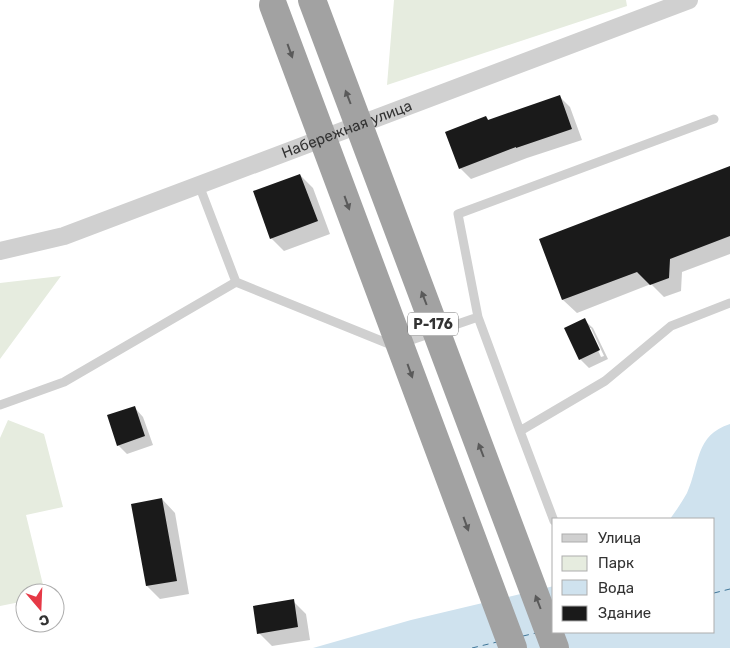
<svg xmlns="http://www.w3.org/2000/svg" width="730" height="648" font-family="Rubik,sans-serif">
	<rect width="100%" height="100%" fill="#fff"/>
	<!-- green -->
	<path fill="#e6ecdf" d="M394,0H626L627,6L387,85Z
		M61,276L0,359V283Z
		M8,420L44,434L63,507L26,515L45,593H25V601L0,606V438Z"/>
	<!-- water -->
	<path fill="#cfe2ee" d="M730,424V648H313L411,620L554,586V632H714V519H670C676,511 682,502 687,493C700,464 695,435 730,424Z"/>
	<!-- shadow -->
	<path fill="#0003" fill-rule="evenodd" d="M559,96L570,107L582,140L527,158L471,179L460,168L486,117L489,121Z
		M730,167V254L682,272L681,291L664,297L651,284L577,313L563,300L541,240Z
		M300,175L313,188L330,234L284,251L271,238Z
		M584,320L593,328L608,359L589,368L580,359ZM588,328H591L604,356L601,357Z
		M135,408L143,417L153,445L127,454L118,445Z
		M162,499L175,513L189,594L160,599L147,586L132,505Z
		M293,601L306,614L310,640L272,646L259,633Z"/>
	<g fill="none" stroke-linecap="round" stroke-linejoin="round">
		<!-- ferry -->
		<path stroke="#3f7597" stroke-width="1" stroke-dasharray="6 5" stroke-linecap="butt" d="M714,593L730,589
			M523,636L536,633
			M472,648L497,642"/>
	</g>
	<!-- building -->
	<path fill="#1a1a1a" d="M560,95L572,129L516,148V147L459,169L445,132L486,116L488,120Z
		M730,166V236L670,259L669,278L650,285L637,272L562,300L539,239Z
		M300,174L318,221L270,239L253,191Z
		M585,318L600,350L579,360L564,328Z
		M135,406L145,436L117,446L107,415Z
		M162,498L177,581L146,586L131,504Z
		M294,599L298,627L257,634L253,606Z"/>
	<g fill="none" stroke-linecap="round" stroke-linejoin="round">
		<!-- service -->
		<path stroke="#d0d0d0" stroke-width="9" d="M199,185L236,282
			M478,317L520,431
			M0,405L64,382L236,282L394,346L478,317L458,214L714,119
			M554,521L520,431L605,381L671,326L730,303"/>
		<!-- minor -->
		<path stroke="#d0d0d0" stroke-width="18" id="s1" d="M0,251L64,236L689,0"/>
		<!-- trunk-bridge -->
		<path stroke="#a2a2a2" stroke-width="28" d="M312,0L555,648
			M273,5L513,648"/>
	</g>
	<!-- one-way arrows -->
	<defs><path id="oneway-solid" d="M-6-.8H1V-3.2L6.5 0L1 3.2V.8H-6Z" transform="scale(1.25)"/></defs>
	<g fill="#5a5a5a">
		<use href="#oneway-solid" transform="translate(290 51) rotate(70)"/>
		<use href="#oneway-solid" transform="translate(348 97) rotate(-111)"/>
		<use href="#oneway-solid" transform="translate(347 203) rotate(70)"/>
		<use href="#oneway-solid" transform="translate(424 298) rotate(-111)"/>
		<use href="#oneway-solid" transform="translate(410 371) rotate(70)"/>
		<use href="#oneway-solid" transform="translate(481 450) rotate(-111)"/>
		<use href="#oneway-solid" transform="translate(466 524) rotate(70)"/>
		<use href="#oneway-solid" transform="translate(538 602) rotate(-111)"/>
	</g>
	<g text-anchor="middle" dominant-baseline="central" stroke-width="5" stroke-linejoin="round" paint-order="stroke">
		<!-- shield labels -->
		<rect fill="#fff" stroke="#707070" stroke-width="1" x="408" y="312.5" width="50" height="23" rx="4"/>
		<g font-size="14" font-weight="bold" fill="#333">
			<text x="433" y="324">Р-176</text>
		</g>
		<!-- street labels -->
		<g font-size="15" fill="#333" stroke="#fff">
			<text stroke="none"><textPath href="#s1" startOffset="368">Набережная улица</textPath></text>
		</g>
	</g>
	<!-- legend -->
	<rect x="552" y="518" width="162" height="115" fill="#ffffff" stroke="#adadad"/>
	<rect x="562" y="534" width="25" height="8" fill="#d0d0d0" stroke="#adadad"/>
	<text x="598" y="543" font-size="15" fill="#333333">Улица</text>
	<rect x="562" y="556" width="25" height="15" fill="#e6ecdf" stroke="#adadad"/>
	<text x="598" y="568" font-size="15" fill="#333333">Парк</text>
	<rect x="562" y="580" width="25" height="15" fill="#cfe2ee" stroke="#adadad"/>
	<text x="598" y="593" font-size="15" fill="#333333">Вода</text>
	<rect x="562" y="606" width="25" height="15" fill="#1a1a1a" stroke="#adadad"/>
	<text x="598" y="618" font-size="15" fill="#333333">Здание</text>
	<!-- north arrow -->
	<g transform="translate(40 608) rotate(161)"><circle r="24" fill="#ffffff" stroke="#adadad"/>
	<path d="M0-4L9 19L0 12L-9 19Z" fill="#e63946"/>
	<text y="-8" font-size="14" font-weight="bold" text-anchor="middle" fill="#333333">С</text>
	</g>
</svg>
